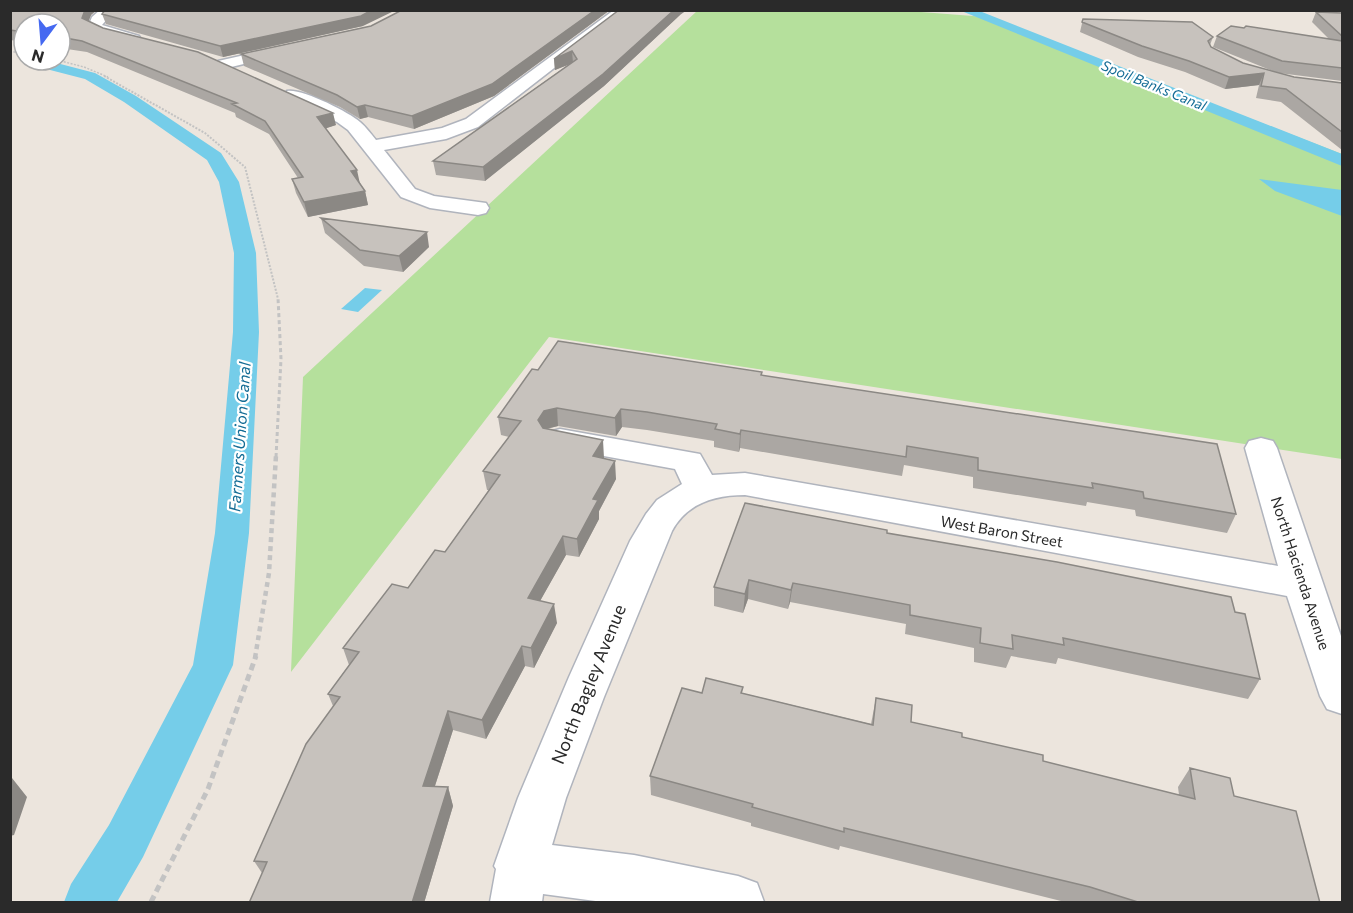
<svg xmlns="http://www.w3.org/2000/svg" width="1353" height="913" font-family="Commissioner,sans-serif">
	<rect width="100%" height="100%" fill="#ece5dd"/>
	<!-- green -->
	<path fill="#b5e09c" d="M895,10L986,17L1342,154V459L549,337L291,672L303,377L697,11Z"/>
	<!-- water -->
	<path fill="#75cde9" d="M1259,179L1342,190V216L1275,191Z
		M365,288L382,290L358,312L341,309Z"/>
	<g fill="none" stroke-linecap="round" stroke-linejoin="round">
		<!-- canal -->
		<path fill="#75cde9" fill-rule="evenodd" d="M959,10H977L1342,154V166Z
			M24,57V60H45L95,73L136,96L221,153L239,182L256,253L259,332L249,533L233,665L143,857L117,902H64L71,884L109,825L193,665L215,533L233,332L234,253L219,182L207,160L124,102L85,79L23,63L21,60Z"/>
		<defs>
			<path id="minor" d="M100,10H115L102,25L139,36L141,39L139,42C124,46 104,35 90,30L88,27L92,17Z
				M614,10H629L478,127L446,139L384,150L415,189L434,196L486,203L489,208L486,213L478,215L430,208L401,197L348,130L337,122L287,99L285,95L287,91C301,88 349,112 360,122C366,127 371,134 376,140L442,128L466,119Z
				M285,46L292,50L290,53L223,69L215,64L218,61Z
				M560,429L700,454L712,475L745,473L1278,566L1245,448L1249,441L1261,438L1273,441L1277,448L1342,639V714L1327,709L1320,696L1287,596L745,495C715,495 687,503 672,531L604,697L566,798L552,845L634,855L738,876L757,883L764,902H603L543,894L542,902H490L496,869L494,866L518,798L569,677L630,541L646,514L657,500L682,484L675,469L549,446L544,439L549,432Z"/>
		</defs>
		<!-- minor casing -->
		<use href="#minor" stroke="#b0b4bd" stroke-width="3"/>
		<!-- path-far4 -->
		<path stroke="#c3c3c3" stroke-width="1.5" stroke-dasharray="2 1.5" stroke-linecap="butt" d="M10,51L24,54
			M57,60L84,67L108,77"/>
		<!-- path-far3 -->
		<path stroke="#c3c3c3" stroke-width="2" stroke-dasharray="2 1.5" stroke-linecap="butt" d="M104,76L205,133L245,167L278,299"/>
		<!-- path-far2 -->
		<path stroke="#c3c3c3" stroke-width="3" stroke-dasharray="4 3" stroke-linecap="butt" d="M276,457L281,359L278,298"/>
		<!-- path-far1 -->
		<path stroke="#c3c3c3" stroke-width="4.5" stroke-dasharray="5 4" stroke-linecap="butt" d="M255,658L269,573L276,455"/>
		<!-- path -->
		<path stroke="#c3c3c3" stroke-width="5" stroke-dasharray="7 4.5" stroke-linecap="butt" d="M151,902L208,789L256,656"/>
		<!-- minor -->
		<use href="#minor" fill="#fff" fill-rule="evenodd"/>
	</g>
	<!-- wall -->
	<path fill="#aba7a3" d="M10,10L91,15L88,21L103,28L336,125L326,128L365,191L368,205L308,217L296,193L292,179L298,178L269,134L236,117L235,113L87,52L60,48V24H24V42L10,40Z
		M402,10H610L494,96L414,129L368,117L360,119L340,107L244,66L241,54L371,26Z
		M619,10L680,15L604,86L485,181L436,175L433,161L569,64L555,70L554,59Z
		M1316,12L1342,13V82V81L1279,73L1294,77L1342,83V150L1281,102L1256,98L1259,85L1225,89L1185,72L1138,57L1080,32L1083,19L1213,37L1210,45L1211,47L1243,63L1275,72L1213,47L1217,36L1329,39L1312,22Z
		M102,14L363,26L223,57L106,24Z
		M321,218L429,247L403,272L364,266L325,233Z
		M538,370L762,372V375L1236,514L1227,533L1136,516L1135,510L1087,502L1086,506L973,488V477L904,465L902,476L740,448L739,452L714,447V441L647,430L622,427L616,436L558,426L546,429L604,458L616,479L599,511V519L579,557L566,555L540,601L557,623L534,668L525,666L486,739L453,730L435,786L448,787L453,806L424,903H249L262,873L254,861L333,706L328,694L349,665L343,648L445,552L489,490H487L483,471L509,437L501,435L498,417Z
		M887,533L1235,612L1260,679L1248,699L1058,658L1056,664L1011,656L1006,668L974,662V648L905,634L906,624L790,602L788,609L748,599L743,613L714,606V587Z
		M743,687L742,693L871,724L876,698L911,722L1043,761L1179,795L1178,787L1190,768L1234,796L1320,903H1069L840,846L839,850L751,826V823L651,795L650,776L702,693Z"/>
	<!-- shaded-wall -->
	<path fill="#8b8884" d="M85,10H97L91,15L86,28L82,18Z
		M372,10H396L363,26L223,57L220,46Z
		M595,10H610L494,96L414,129L412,116Z
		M674,10H687L680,15L604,86L485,181L483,167Z
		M572,51L573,63L555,70L554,59Z
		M1264,73L1259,85L1225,89L1229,77Z
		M365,105L368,117L360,119L357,107Z
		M333,113L336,125L321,130L317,117Z
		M357,170L360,184L351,171Z
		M365,191L368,205L308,217L304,202Z
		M427,232L429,247L403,272L399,256Z
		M557,408L558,426L546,429L540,438L538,420L544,411Z
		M621,409L622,427L616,436L615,418Z
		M741,430L740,448L739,452L740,434Z
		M603,440L604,458L594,475L593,456Z
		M615,461L616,479L599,511V519L579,557L577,539L593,499Z
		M563,536L566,555L531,617L528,598Z
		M749,580L748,599L743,613L745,594Z
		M793,583L790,602L788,609L791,590Z
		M554,604L557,623L534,668L531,648Z
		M522,646L525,666L486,739L482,720Z
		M448,711L453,730L429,804L423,786Z
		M12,778L27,797L14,835L10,836V781Z
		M448,787L453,806L424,903H412Z"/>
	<!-- building -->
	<path fill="#c7c2bd" stroke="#8b8884" stroke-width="1.5" d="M10,10H85L82,18L103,28L198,52L333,113L317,117L357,170L351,171L365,191L304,202L292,179L303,177L265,121L232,104L237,103L82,41L60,37V24H24V32L10,30Z
		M105,10H372L361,16L220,46L102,14Z
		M402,10H595L492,84L412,116L365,105L357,107L337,95L241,54L371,26Z
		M619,10H674L603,74L483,167L433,161L577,59L572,51L554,59Z
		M1316,12L1342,13V36Z
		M1083,19L1192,22L1213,37L1208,41L1211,47L1243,63L1294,77L1342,83V132L1286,89L1261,86L1264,73L1229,77L1189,61L1142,46L1082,22Z
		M1231,26L1244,28L1246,26L1342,41V68L1282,61L1217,36Z
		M321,218L427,232L399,256L360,250Z
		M558,341L762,372L761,375L1217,444L1236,514L1144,498L1143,492L1092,483L1093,488L978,470V458L907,446L906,457L741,430L740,434L715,429L717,424L647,412L621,409L615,418L557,408L544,411L538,420L543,428L603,440L593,456L615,461L593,499L598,500L577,539L563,536L528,598L554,604L531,648L522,646L482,720L448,711L423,786L448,787L412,903H249L267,862L254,861L306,744L340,697L328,694L359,652L343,648L392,584L408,588L435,550L445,552L500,475L483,471L521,421L498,417L532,369L538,370Z
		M745,503L887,530V533L1057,562L1231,597L1235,612L1245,614L1260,679L1063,638L1064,645L1012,635L1013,649L980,643L981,628L910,615V605L793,583L791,590L749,580L745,594L714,587Z
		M706,678L743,687L741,693L873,725L876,698L912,705L911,722L962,733V737L1043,755V761L1195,799L1190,768L1230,778L1234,796L1296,811L1320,903H1141L1090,887L844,828V832L752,807L753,804L650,776L682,688L702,693Z"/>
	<g text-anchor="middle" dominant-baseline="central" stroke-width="4.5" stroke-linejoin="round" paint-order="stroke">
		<!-- far-water labels -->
		<g font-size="14" font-style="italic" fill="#146c95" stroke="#fff">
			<text transform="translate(1154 85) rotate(22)">Spoil Banks Canal</text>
		</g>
		<!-- street labels -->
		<g font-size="15" fill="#2a2a2a" stroke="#fff">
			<text transform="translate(1002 531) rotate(10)">West Baron Street</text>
			<text transform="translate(1301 573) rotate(72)">North Hacienda Avenue</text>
		</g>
		<!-- water labels -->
		<g font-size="16" font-style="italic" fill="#146c95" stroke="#fff">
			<text transform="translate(239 437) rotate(-86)">Farmers Union Canal</text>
		</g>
		<!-- near-street labels -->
		<g font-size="18" fill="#2a2a2a" stroke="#fff">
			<text transform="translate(588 684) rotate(-68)">North Bagley Avenue</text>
		</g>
	</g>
	<!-- border -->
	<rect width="1353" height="913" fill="none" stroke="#2a2a2a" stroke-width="24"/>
	<!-- north arrow -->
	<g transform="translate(42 42) rotate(196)"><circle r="28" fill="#ffffff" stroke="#aaaaaa" stroke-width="1.5"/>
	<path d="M0-4.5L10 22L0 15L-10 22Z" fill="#4569f1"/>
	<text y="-9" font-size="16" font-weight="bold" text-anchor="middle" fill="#2a2a2a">N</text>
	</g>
</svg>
